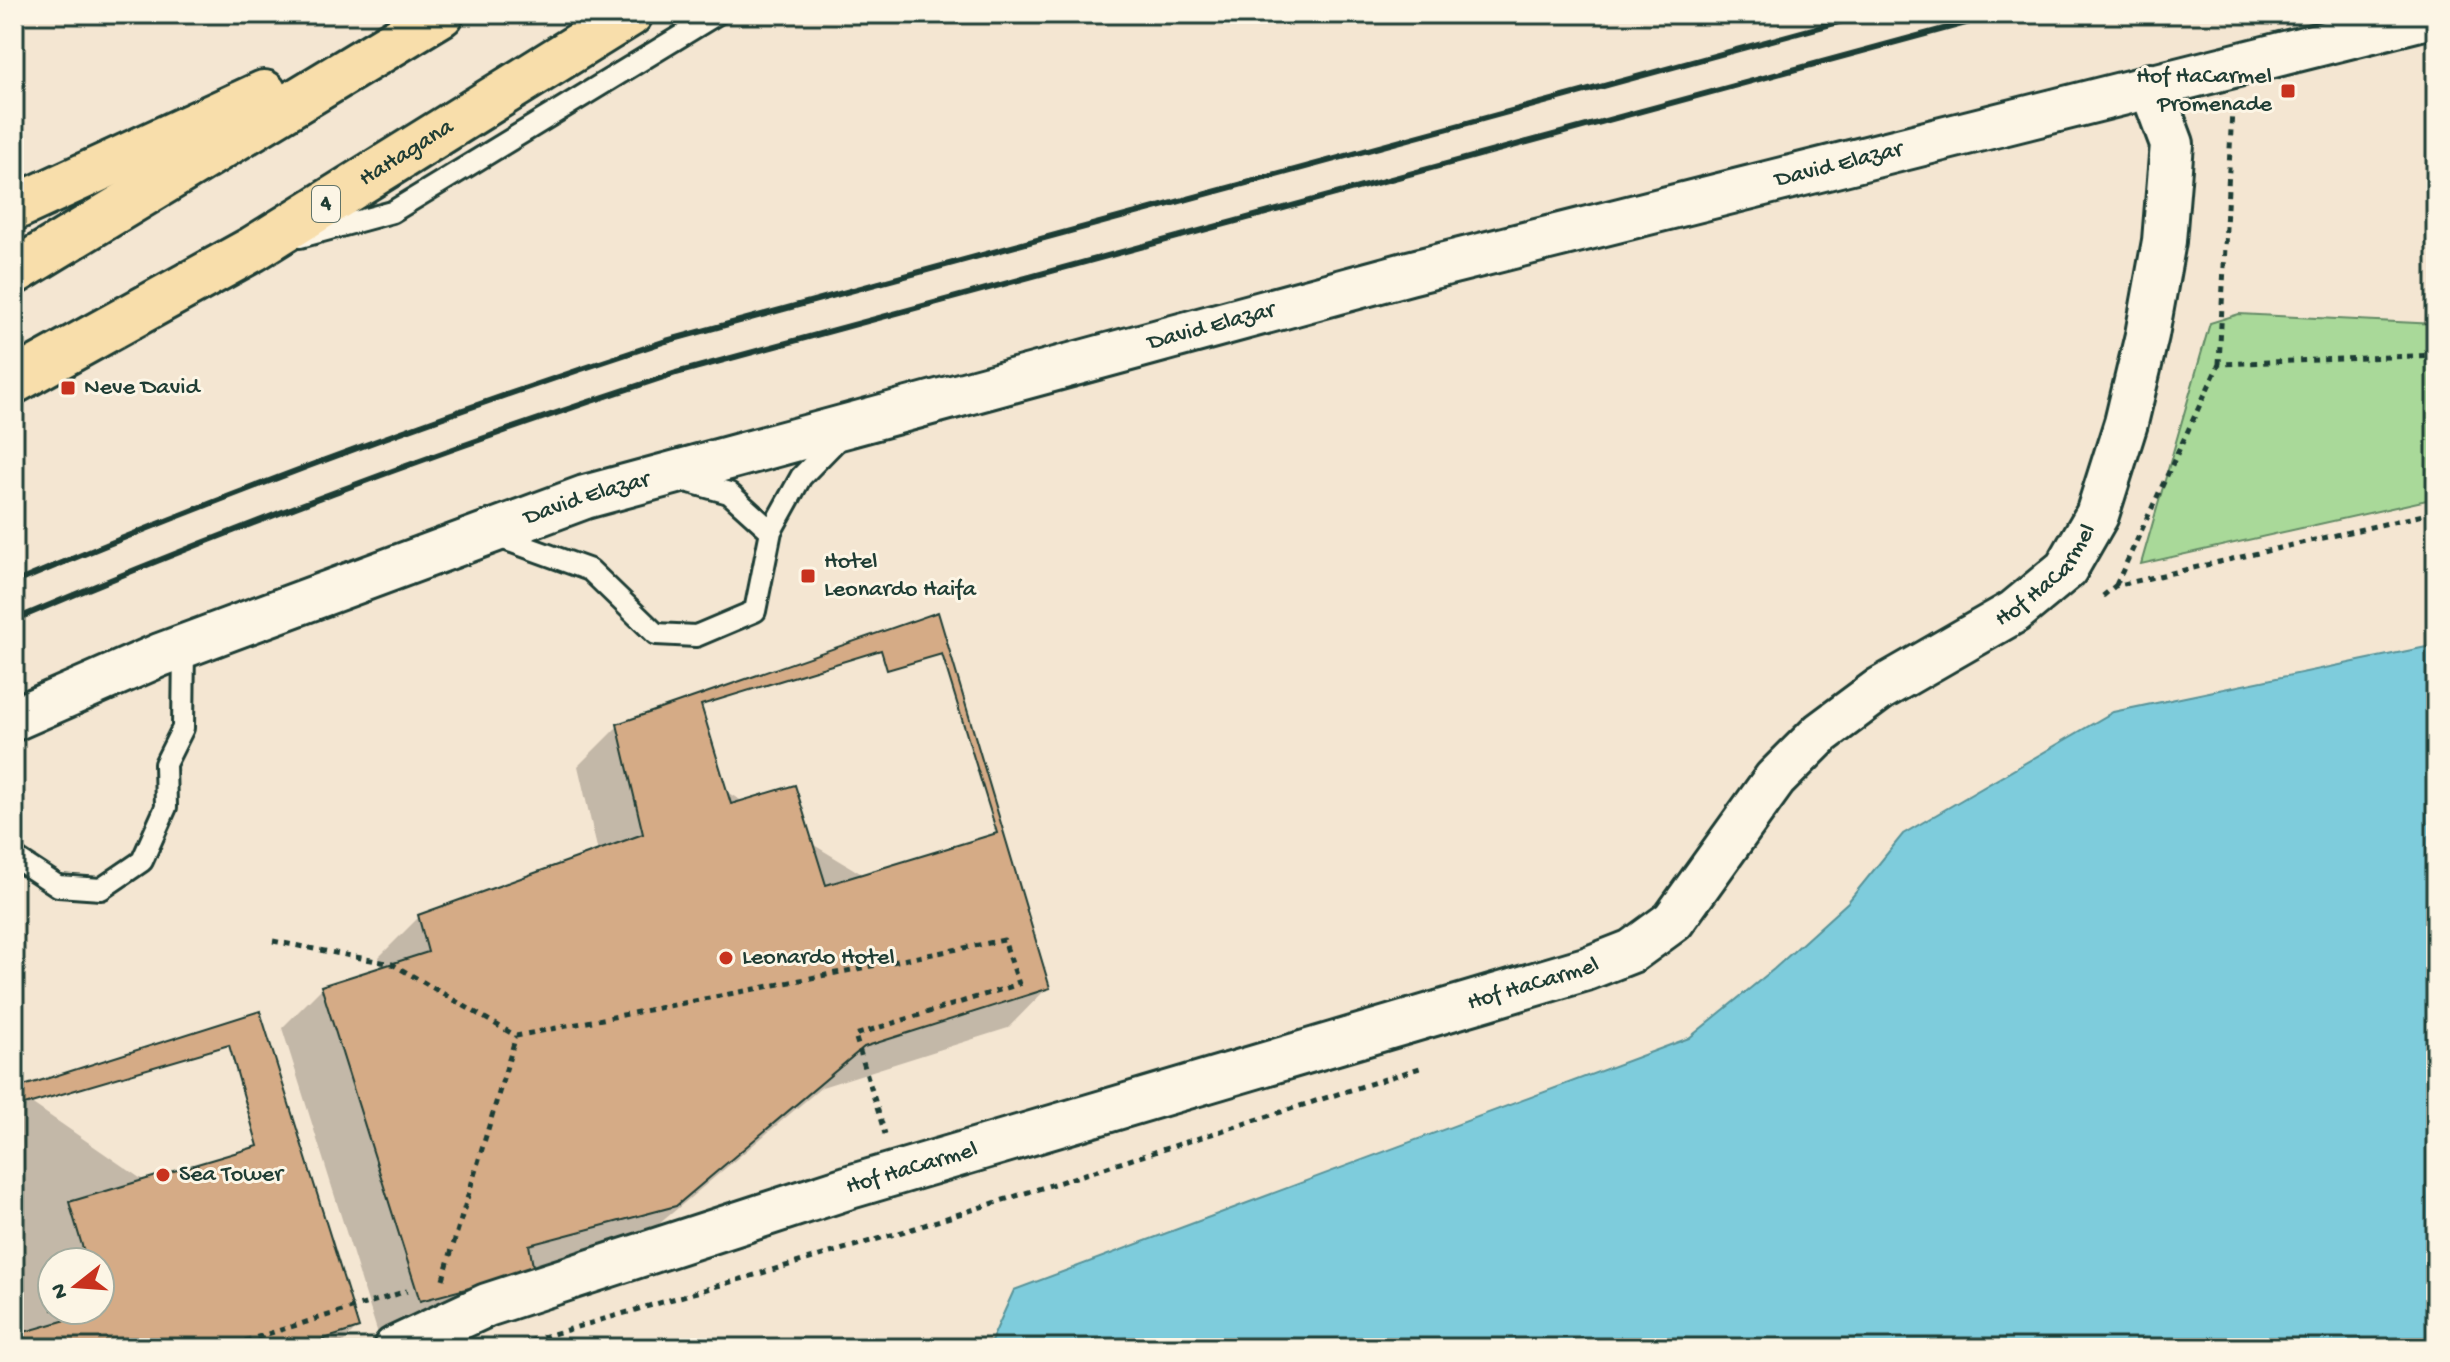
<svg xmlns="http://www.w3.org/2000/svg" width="2450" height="1362" font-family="'Gochi Hand',sans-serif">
	<rect width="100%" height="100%" fill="#f4e6d2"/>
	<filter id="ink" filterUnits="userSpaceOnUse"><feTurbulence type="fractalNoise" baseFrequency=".0125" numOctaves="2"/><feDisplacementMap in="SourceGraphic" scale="16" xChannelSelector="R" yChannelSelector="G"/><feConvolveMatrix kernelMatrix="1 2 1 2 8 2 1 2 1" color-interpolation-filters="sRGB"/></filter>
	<g filter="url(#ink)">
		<!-- green -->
		<path fill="#a9d999" stroke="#648b66" stroke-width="2" d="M2239,314L2436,324V498L2141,564L2210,323Z"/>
		<!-- water -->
		<path fill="#7eccdc" stroke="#589399" stroke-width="2" d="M2436,645V1348H988L1014,1290L1689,1038L1774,969L1848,902L1903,834L2113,712Z"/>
		<!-- shadow -->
		<path fill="#0003" fill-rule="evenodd" d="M618,726L1048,987L1008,1028L822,1087L634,1245L380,1340L282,1028L322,988L382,969L379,957L419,917L598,852L578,766Z
			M14,1091L357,1328L337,1348H14ZM52,1262H100V1310H52Z"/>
		<!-- building -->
		<path fill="#d5ab86" stroke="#1f3d34" stroke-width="2" fill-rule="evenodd" d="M938,612L1050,988L864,1047L676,1206L529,1245L534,1271L420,1301L321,986L428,952L418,915L643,834L617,724Z
			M881,650L887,670L942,654L997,833L826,885L795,785L731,804L701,705Z
			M260,1011L359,1328L296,1348H14V1089ZM52,1262H100V1310H52Z
			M229,1045L258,1146L69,1202L87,1262H52V1310H100V1306L101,1310L14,1335V1108Z"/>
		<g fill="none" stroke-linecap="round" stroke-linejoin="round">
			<defs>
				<path id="service" d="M300,237L392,212L717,14
					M679,479L729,493L771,531
					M493,535L590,570L656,634L696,636L755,611L771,531L801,477L841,436
					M14,857L58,886L101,889L142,861L166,807L165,764L183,728L184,646"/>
				<g id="minor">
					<path id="s1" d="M14,719L160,655L585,497L1409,273L2436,15"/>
					<path id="s2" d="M395,1348L487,1305L853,1186L1586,969L1632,951L1673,921L1775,779L1821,733L1880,689L2014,612L2066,569L2097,515L2126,423L2147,335L2164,241L2172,144L2150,85"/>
				</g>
				<g id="trunk">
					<path d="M14,208L264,93"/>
					<path d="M14,272L441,14"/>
					<path id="s3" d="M14,381L253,249L630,14"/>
				</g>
			</defs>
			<!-- service casing -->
			<use href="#service" stroke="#1f3d34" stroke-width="26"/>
			<!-- minor casing -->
			<use href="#minor" stroke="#1f3d34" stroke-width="48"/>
			<!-- trunk casing -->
			<use href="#trunk" stroke="#1f3d34" stroke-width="50"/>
			<!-- path -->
			<path stroke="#1f3d34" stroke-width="5" stroke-dasharray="6 6" stroke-linecap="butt" d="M2219,364L2232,110
				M2116,585L2219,364L2436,355
				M2103,596L2115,586L2436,512
				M273,941L392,964L516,1036L1004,940L1019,984L855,1035L885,1134
				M443,1279L516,1036
				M519,1344L912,1229L1423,1067
				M222,1348L407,1291"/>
			<!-- service -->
			<use href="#service" stroke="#fcf5e5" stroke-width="20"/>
			<!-- minor -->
			<use href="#minor" stroke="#fcf5e5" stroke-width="42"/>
			<!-- trunk -->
			<use href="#trunk" stroke="#f8deab" stroke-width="44"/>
			<!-- rail -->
			<path stroke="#1f3d34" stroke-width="6" d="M14,583C228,493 446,413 666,341L1868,14
				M14,620C231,528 452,446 676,373L1999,14"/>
		</g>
	</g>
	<!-- markers -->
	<g fill="#c8321e" stroke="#fcf5e5" stroke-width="3">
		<rect x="2280" y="83" width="16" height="16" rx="4"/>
		<rect x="60" y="380" width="16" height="16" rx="4"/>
		<rect x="800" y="568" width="16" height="16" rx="4"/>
		<circle cx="726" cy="958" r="8"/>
		<circle cx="163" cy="1175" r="8"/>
	</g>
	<g text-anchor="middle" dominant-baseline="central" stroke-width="6" stroke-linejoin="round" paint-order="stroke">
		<!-- shield labels -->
		<rect fill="#fcf5e5" stroke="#617469" stroke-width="2" x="312" y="186" width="28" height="36" rx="6"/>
		<g font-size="22" font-weight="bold" fill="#1f3d34">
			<text x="326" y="204">4</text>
		</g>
		<!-- poi labels -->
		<g font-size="24" fill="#1f3d34" stroke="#fcf5e5" text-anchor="start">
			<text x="2272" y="77" text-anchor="end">Hof HaCarmel<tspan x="2272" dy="28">Promenade</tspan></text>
			<text x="84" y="388">Neve David</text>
			<text x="824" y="562">Hotel<tspan x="824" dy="28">Leonardo Haifa</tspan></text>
			<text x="742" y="958">Leonardo Hotel</text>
			<text x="179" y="1175">Sea Tower</text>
		</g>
		<!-- street labels -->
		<g font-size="24" fill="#1f3d34" stroke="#fcf5e5">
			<text stroke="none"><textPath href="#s3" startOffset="454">HaHagana</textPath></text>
			<text stroke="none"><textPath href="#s1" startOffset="1910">David Elazar</textPath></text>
			<text stroke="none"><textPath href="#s1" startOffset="1262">David Elazar</textPath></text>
			<text stroke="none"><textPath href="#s1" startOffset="614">David Elazar</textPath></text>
			<text stroke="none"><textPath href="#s2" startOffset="1868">Hof HaCarmel</textPath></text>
			<text stroke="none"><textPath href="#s2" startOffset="1196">Hof HaCarmel</textPath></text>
			<text stroke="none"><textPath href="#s2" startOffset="548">Hof HaCarmel</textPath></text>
		</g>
	</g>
	<!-- margin -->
	<rect width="2450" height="1362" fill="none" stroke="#fcf5e5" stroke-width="48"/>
	<rect x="24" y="24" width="2402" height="1314" fill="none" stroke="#1f3d34" stroke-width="3" filter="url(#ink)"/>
	<!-- north arrow -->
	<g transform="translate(76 1286) rotate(253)"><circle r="38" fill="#fcf5e5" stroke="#a4ab9e" stroke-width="2"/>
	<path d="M0-6L14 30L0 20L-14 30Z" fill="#c8321e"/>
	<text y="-12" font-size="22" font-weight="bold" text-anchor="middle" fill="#1f3d34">N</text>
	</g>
</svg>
